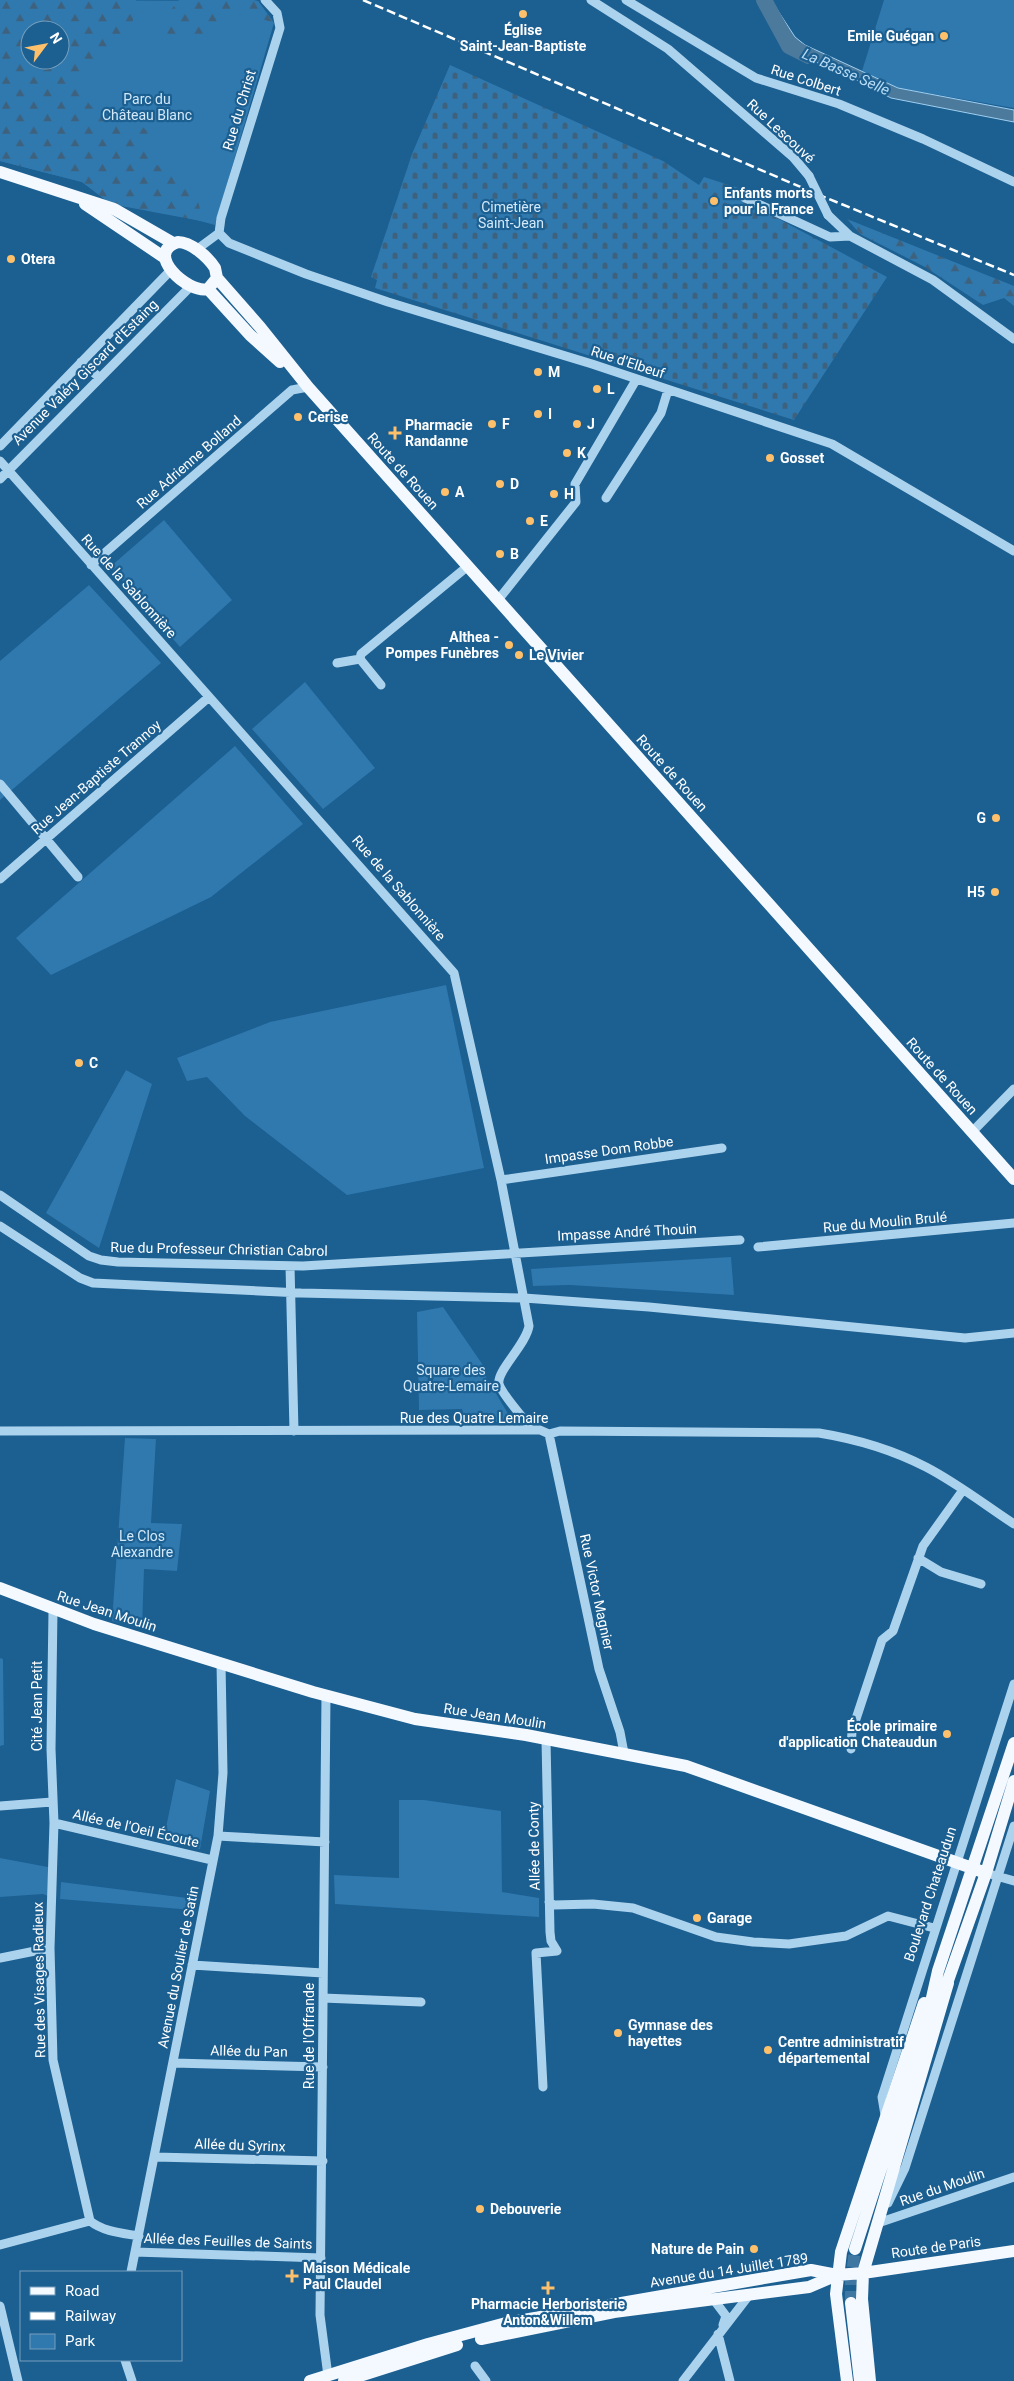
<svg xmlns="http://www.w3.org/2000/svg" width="1014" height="2381" font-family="Roboto,sans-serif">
	<defs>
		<pattern id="forest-firs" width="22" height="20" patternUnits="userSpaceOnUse" patternTransform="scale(1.25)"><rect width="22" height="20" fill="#2f79af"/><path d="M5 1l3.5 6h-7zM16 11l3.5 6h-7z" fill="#3e627e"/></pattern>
		<pattern id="cemetery-stones" width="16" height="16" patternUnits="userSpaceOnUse" patternTransform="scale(1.25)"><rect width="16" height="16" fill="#2f79af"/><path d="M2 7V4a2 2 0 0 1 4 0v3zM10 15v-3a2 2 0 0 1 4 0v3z" fill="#3e627e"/></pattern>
	</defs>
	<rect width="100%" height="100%" fill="#1c5f91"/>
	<!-- green -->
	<path fill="#2f79af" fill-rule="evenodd" d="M0,0L258,1L274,23L215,225L181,216L111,204L82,182L0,161ZM30,30H60V60H30Z
		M884,0H1014V108L898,88L862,71Z
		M164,520L232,600L180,647L110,567Z
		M89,585L161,663L0,800V661Z
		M305,682L375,768L323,809L252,729Z
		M235,746L303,824L211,897L51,975L16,938Z
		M446,985L484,1168L347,1195L245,1116L207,1077L187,1081L177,1058L270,1022Z
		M126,1070L152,1084L99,1248L46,1213Z
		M731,1257L734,1295L570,1285L533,1286L531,1269Z
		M443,1307L485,1368L482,1370L513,1422H466L462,1409L419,1410L417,1312Z
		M125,1438L156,1439L151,1523L182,1524L177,1571L144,1569L142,1628L112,1621Z
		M0,1658L3,1659L4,1745L0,1746Z
		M176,1779L210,1791L200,1849L163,1842Z
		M399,1800H424L501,1811L502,1892L539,1898V1917L335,1904L334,1875L399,1878Z
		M0,1858L48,1867V1896L43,1894L0,1897Z
		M61,1882L195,1899L193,1910L60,1899Z"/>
	<!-- forest -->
	<path fill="url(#forest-firs)" fill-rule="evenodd" d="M0,0H136L132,27L119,46L101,60H88L81,73L77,88L91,106L127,113L154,137L152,163C161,167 175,171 184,178C193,186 203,209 201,221L111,204L82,182L0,161ZM30,30H60V60H30Z
		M179,0H254L258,1L274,23L244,13L228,19L218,31L188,39H169C163,22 167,13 179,0Z
		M847,219L1014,286V306L1004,298L983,305L925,267L860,234Z"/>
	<!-- cemetery -->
	<path fill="url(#cemetery-stones)" d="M450,65L663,161L699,185L704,177L748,191L745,201L887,277L794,420L375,288L377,280L371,277L412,154Z"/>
	<!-- water -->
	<path fill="#4b7a9d" stroke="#9fcff0" d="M759,0H771L795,37L805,45L898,88L1014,110V122L891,98L845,74L796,54Z"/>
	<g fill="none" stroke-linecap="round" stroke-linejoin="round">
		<!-- river -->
		<path stroke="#4b7a9d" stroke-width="16" d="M764,0L789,46L809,56"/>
		<!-- major-tunnel -->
		<path stroke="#3e77a2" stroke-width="12" stroke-dasharray="12 6" stroke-linecap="butt" d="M851,2303V2283L855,2249"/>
		<!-- minor -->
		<path stroke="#acd3ee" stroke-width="9" d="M591,0L668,49L793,157L809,176
			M626,0L756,78L839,104L923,139L1014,182
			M745,198L830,237L850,236
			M828,215L850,236L933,280L1014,339
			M219,233L229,243L306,274L388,302L592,364L832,444L1014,551
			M219,233L221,218L280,28L277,13L265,0
			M196,250L219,233
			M81,362L100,378
			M0,446L171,270
			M0,461L454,973L501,1180L529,1326C526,1345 496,1371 499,1384C502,1394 520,1414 527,1423L529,1430
			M0,479L191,286
			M606,498L661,413L668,390
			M91,565L292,390L308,387
			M498,600L576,502L575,484L636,380
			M337,663L360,659
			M381,685L360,659L361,654L468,566
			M0,784L78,877
			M0,879L209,697
			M972,1132L1014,1089
			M501,1180L722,1148
			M0,1195L89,1256L101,1260L118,1262L303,1266L740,1240
			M0,1226L80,1278L93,1283L301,1293L524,1298L649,1307L965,1338L1014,1333
			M758,1247L1014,1223
			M290,1266L294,1431
			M0,1431L540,1430L549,1434L560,1431L819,1433C856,1439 893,1450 926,1467C957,1483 985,1505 1014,1524
			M549,1434L599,1669L620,1732L624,1753
			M918,1558L941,1572L981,1584
			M53,1610L51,1749L54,1823L50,1948L53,2060L90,2221C104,2232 122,2233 139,2236
			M326,1696L320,2315L328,2376
			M546,1740L550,1932L551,1941L557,1951
			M851,1749L852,1731L882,1640L893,1631L923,1546L963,1490
			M0,1806L52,1802
			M54,1823L212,1860
			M218,1836L325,1842
			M993,1875L1014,1881
			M549,1902L554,1905L593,1904L633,1908L716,1937L753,1942L789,1944L846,1936L888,1916L934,1928
			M0,1958L50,1948
			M192,1965L323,1973
			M323,1998L421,2002
			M174,2063L323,2067
			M543,2087L536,1953L557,1951
			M885,2115L882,2097L1014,1684
			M155,2157L323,2161
			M888,2203L905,2168L1014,1826
			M878,2223L1014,2177
			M0,2245L90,2221
			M135,2252L321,2258
			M131,2272L218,1836L223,1773L221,1663
			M714,2300L726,2316L723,2325
			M0,2306L18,2381
			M718,2334L730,2381
			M125,2360L132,2381
			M475,2366L486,2381
			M683,2381L750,2294"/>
		<!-- major -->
		<path stroke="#f3f9ff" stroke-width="12" d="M0,172L114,209L173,243
			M85,204L165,258
			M178,242C191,242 208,257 215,268L217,278L208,289C188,294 143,253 178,242Z
			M217,278L260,327L308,387L1014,1179
			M208,289L250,335L280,362
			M0,1588L94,1624L313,1692L415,1719L526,1735L686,1766L986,1873
			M945,1989L986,1873L1014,1781
			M855,2249L922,2042L938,1971L1014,1743
			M851,2303L860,2381
			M481,2339L614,2312L809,2287L837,2275
			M310,2381L428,2344L506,2323L811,2270L837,2275L863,2273L1014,2251
			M344,2381L457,2345
			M847,2381L836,2294L841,2252L924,2003
			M870,2381L862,2299L863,2273L948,1983"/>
		<!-- rail -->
		<path stroke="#fff" stroke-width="2.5" stroke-dasharray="9 4" stroke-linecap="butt" d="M363,0L817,194L1014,275"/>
		<!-- minor-bridge -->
		<path stroke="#acd3ee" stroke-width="9" d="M809,176L828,215"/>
	</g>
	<!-- markers -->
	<g fill="#fec06a" stroke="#1c5f91" stroke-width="2">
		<circle cx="523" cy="14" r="5"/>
		<circle cx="944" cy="36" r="5"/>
		<circle cx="714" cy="201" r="5"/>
		<circle cx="11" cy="259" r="5"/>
		<circle cx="538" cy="372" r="5"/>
		<circle cx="597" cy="389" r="5"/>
		<circle cx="538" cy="414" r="5"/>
		<circle cx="298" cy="417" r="5"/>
		<circle cx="492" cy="424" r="5"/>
		<circle cx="577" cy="424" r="5"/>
		<path d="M392.5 425.5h5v5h5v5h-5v5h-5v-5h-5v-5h5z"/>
		<circle cx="567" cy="453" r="5"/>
		<circle cx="770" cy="458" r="5"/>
		<circle cx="500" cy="484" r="5"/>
		<circle cx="445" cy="492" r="5"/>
		<circle cx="554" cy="494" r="5"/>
		<circle cx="530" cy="521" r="5"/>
		<circle cx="500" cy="554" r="5"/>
		<circle cx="509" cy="645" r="5"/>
		<circle cx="519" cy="655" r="5"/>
		<circle cx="996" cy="818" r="5"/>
		<circle cx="995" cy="892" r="5"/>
		<circle cx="79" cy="1063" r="5"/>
		<circle cx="947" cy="1734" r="5"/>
		<circle cx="697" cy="1918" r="5"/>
		<circle cx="618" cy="2033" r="5"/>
		<circle cx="768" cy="2050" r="5"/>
		<circle cx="480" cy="2209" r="5"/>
		<circle cx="754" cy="2249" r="5"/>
		<path d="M289.5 2268.5h5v5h5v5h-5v5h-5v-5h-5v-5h5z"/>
		<path d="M545.5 2280.5h5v5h5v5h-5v5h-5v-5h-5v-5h5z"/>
	</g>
	<g text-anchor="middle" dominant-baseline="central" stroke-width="4.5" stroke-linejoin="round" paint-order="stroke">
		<!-- poi labels -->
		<g font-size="14" font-weight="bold" fill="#fff" stroke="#1c5f91" text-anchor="start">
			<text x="523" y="30" text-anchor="middle">Église<tspan x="523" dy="16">Saint-Jean-Baptiste</tspan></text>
			<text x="934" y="36" text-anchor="end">Emile Guégan</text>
			<text x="724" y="193">Enfants morts<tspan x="724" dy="16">pour la France</tspan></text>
			<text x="21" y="259">Otera</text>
			<text x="548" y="372">M</text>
			<text x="607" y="389">L</text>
			<text x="548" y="414">I</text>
			<text x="308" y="417">Cerise</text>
			<text x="502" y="424">F</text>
			<text x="587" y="424">J</text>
			<text x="405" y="425">Pharmacie<tspan x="405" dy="16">Randanne</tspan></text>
			<text x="577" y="453">K</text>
			<text x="780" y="458">Gosset</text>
			<text x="510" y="484">D</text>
			<text x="455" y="492">A</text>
			<text x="564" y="494">H</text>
			<text x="540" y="521">E</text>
			<text x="510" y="554">B</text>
			<text x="499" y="637" text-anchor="end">Althea -<tspan x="499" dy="16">Pompes Funèbres</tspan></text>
			<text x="529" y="655">Le Vivier</text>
			<text x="986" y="818" text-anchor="end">G</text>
			<text x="985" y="892" text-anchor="end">H5</text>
			<text x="89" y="1063">C</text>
			<text x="937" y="1726" text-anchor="end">École primaire<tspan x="937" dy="16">d'application Chateaudun</tspan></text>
			<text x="707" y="1918">Garage</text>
			<text x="628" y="2025">Gymnase des<tspan x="628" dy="16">hayettes</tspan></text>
			<text x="778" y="2042">Centre administratif<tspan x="778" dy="16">départemental</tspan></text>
			<text x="490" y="2209">Debouverie</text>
			<text x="744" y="2249" text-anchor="end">Nature de Pain</text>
			<text x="303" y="2268">Maison Médicale<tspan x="303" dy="16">Paul Claudel</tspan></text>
			<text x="548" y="2304" text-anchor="middle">Pharmacie Herboristerie<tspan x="548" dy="16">Anton&amp;Willem</tspan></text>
		</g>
		<!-- street labels -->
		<g font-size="14" fill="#fff" stroke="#1c5f91">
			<text transform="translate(806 80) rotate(18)">Rue Colbert</text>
			<text transform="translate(239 110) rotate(-73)">Rue du Christ</text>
			<text transform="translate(781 131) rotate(43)">Rue Lescouvé</text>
			<text transform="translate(628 362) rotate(18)">Rue d'Elbeuf</text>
			<text transform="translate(85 372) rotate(-45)">Avenue Valéry Giscard d'Estaing</text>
			<text transform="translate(189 462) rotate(-41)">Rue Adrienne Bolland</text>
			<text transform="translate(403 471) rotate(48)">Route de Rouen</text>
			<text transform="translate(129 586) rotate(48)">Rue de la Sablonnière</text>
			<text transform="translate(672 773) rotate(48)">Route de Rouen</text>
			<text transform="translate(96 777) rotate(-41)">Rue Jean-Baptiste Trannoy</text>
			<text transform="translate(399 888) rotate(49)">Rue de la Sablonnière</text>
			<text transform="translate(942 1076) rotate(48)">Route de Rouen</text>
			<text transform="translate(609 1150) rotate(-8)">Impasse Dom Robbe</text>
			<text transform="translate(885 1222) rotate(-5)">Rue du Moulin Brulé</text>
			<text transform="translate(627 1232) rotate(-3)">Impasse André Thouin</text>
			<text transform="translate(219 1249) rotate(1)">Rue du Professeur Christian Cabrol</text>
			<text x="474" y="1418">Rue des Quatre Lemaire</text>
			<text transform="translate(597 1592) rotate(78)">Rue Victor Magnier</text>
			<text transform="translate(107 1611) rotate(18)">Rue Jean Moulin</text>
			<text transform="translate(37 1706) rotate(-90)">Cité Jean Petit</text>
			<text transform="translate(495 1716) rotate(9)">Rue Jean Moulin</text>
			<text transform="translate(136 1828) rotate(13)">Allée de l'Oeil Écoute</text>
			<text transform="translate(534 1846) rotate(-91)">Allée de Conty</text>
			<text transform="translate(930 1894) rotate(-72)">Boulevard Chateaudun</text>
			<text transform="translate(178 1967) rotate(-79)">Avenue du Soulier de Satin</text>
			<text transform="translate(39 1980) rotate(-91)">Rue des Visages Radieux</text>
			<text transform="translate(309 2036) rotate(-90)">Rue de l'Offrande</text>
			<text transform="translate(249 2051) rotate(1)">Allée du Pan</text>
			<text transform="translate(240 2145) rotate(2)">Allée du Syrinx</text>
			<text transform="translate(942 2187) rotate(-19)">Rue du Moulin</text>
			<text transform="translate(228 2241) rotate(2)">Allée des Feuilles de Saints</text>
			<text transform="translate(936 2247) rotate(-8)">Route de Paris</text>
			<text transform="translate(729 2270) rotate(-9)">Avenue du 14 Juillet 1789</text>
		</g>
		<!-- park labels -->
		<g font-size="14" fill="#d2e9fa" stroke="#1c5f91">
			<text x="147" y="99">Parc du<tspan x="147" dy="16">Château Blanc</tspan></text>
			<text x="511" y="207">Cimetière<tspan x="511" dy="16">Saint-Jean</tspan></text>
			<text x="451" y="1370">Square des<tspan x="451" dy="16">Quatre-Lemaire</tspan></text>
			<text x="142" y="1536">Le Clos<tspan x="142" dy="16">Alexandre</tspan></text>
		</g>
		<!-- water labels -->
		<g font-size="15" font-style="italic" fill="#b8dcf5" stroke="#1c5f91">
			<text transform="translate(846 72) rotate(24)">La Basse Selle</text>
		</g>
	</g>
	<!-- legend -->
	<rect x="20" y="2271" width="162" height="90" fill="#1c5f91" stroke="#779fbd"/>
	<rect x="30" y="2287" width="25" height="8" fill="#f3f9ff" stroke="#779fbd"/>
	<text x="65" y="2296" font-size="15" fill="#ffffff">Road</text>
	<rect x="30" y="2312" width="25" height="8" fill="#ffffff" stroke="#779fbd"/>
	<text x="65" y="2321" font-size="15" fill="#ffffff">Railway</text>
	<rect x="30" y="2334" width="25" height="15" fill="#2f79af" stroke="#779fbd"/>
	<text x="65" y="2346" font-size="15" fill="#ffffff">Park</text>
	<!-- north arrow -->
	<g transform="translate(45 45) rotate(58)"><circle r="24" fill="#1c5f91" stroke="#779fbd"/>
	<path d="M0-4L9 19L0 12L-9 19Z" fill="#fec06a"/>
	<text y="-8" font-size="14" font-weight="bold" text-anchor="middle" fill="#ffffff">N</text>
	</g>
</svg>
